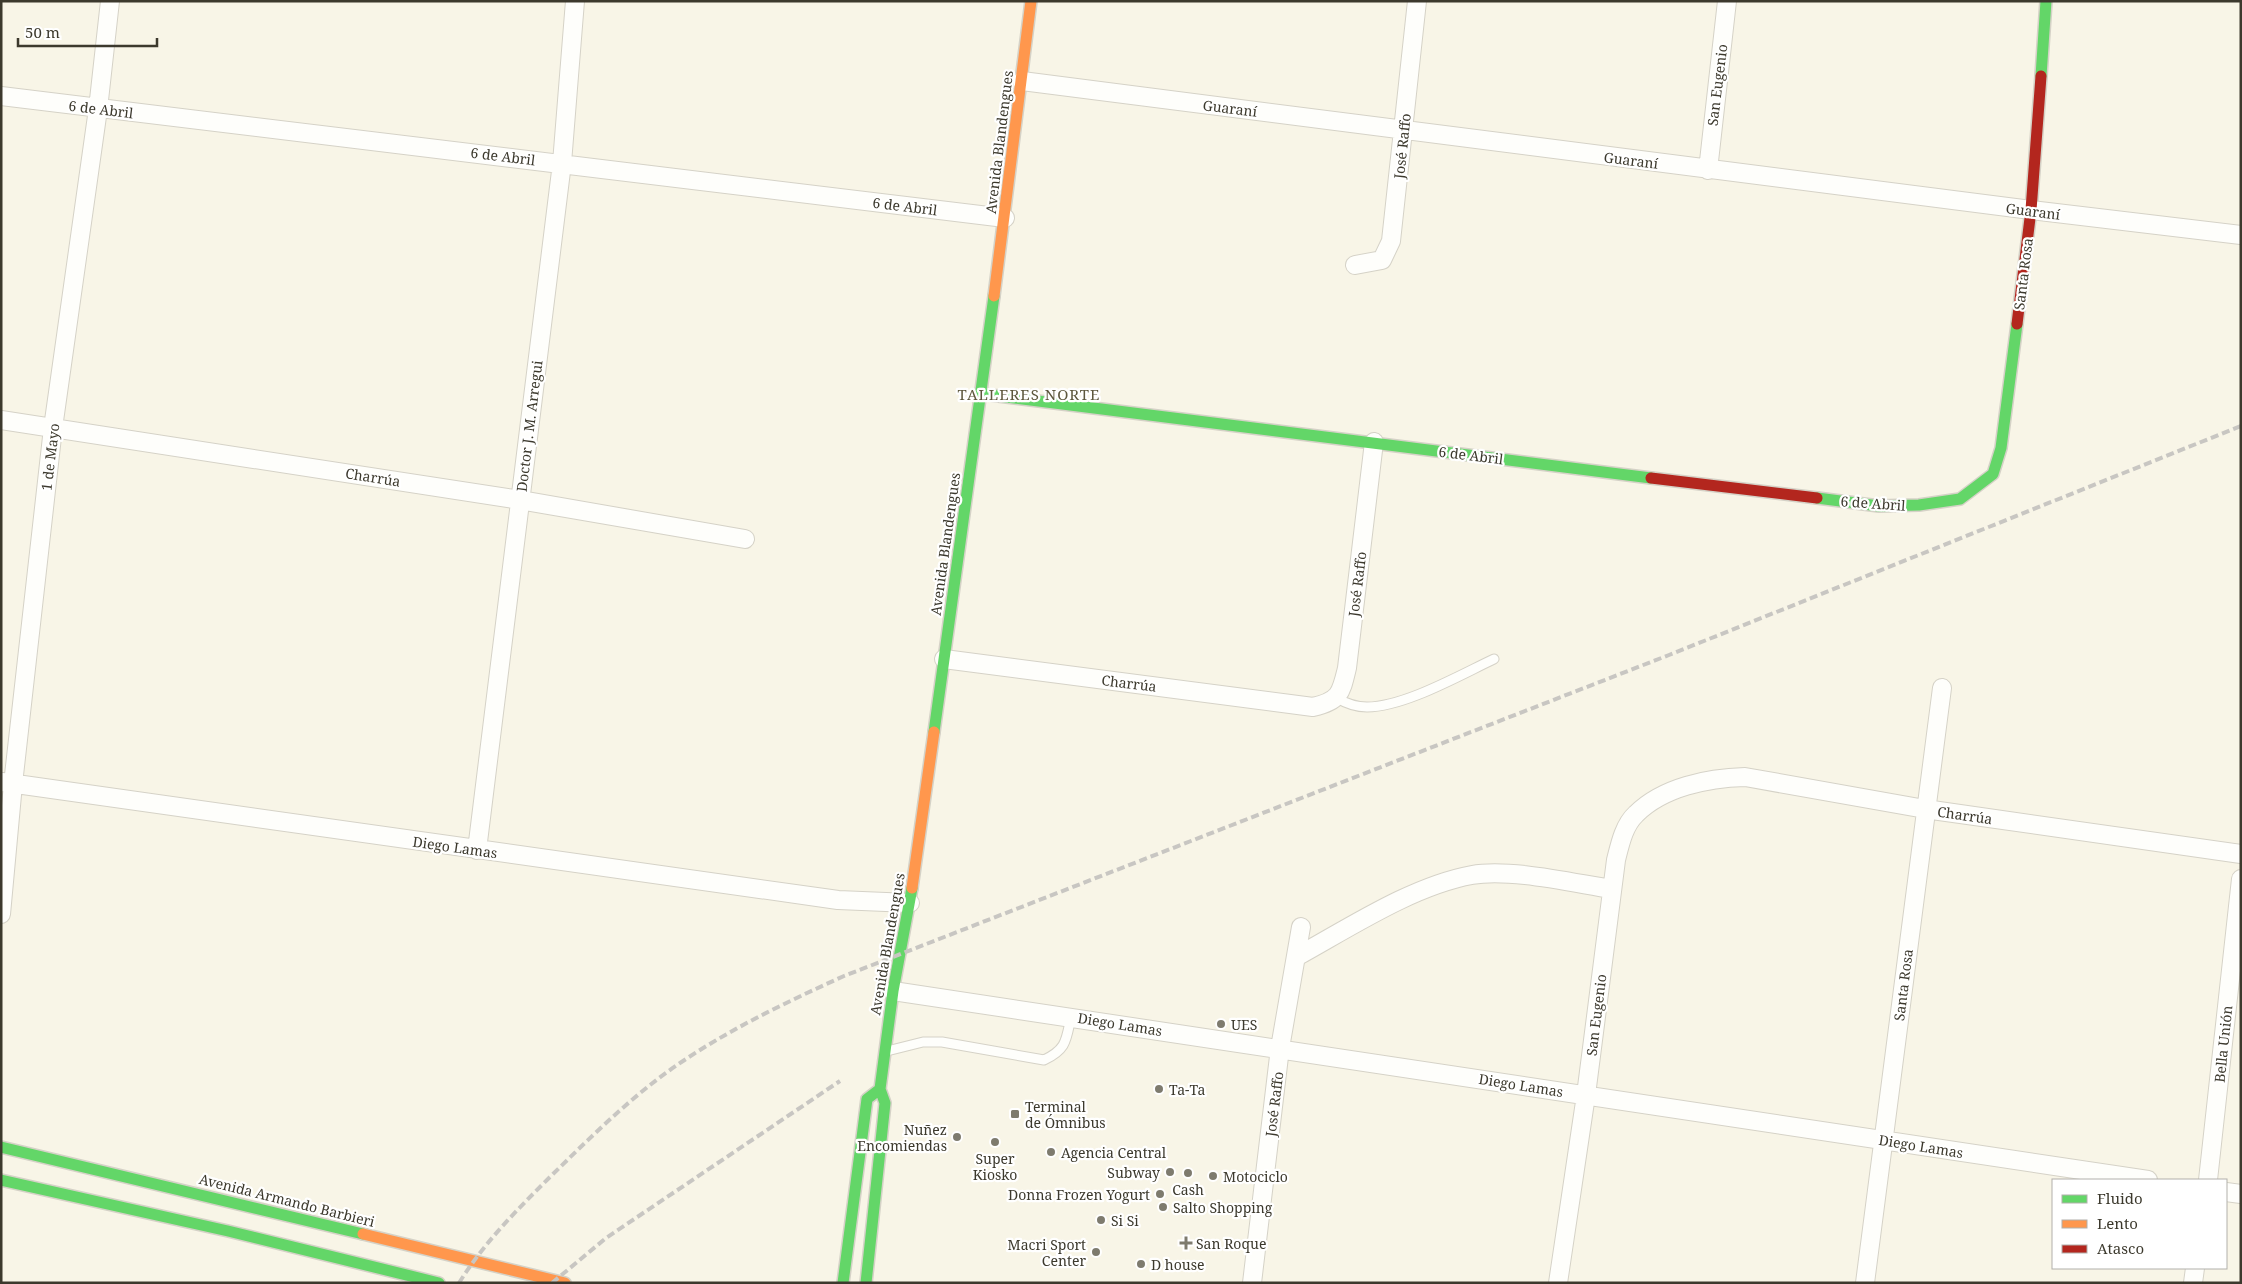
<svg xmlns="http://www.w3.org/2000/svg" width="2242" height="1284" font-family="'Noto Serif',serif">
	<rect width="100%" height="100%" fill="#f8f5e7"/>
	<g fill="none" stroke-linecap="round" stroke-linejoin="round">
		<defs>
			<path id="lane" d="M1337,698C1347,704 1355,707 1367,707C1404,707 1460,675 1494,659
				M887,1051L923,1042H942L1044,1060C1067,1049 1066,1040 1071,1017"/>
			<path id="street" d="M1022,81L2031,210L2241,235
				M1,96L1005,218
				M1708,170L1727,1
				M1355,265L1382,260L1391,241L1417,1
				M1,420L520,500L745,539
				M944,659L1313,707C1340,701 1341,693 1347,668L1374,442
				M2,782L838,900L910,903
				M477,850L562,163L575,1
				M1,914L13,784L53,428L98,109L110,1
				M1296,957C1349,928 1412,886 1472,875C1509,868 1573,883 1612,889
				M893,991L2148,1180
				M2208,1180L2241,879
				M2226,1192L2241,1194
				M1252,1283L1280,1048L1301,927
				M1558,1283L1586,1095L1616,860C1620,844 1624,825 1636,814C1663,787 1708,778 1745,777L1925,809L2241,854
				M1865,1283L1942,688
				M2193,1283L2195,1268"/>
			<path id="fast" d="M2041,76L2046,1
				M982,394L1651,478
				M1817,498L1879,506L1919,505L1960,499L1993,474L2001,448L2017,324
				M934,732L994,296
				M1,1147L363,1234
				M1,1180L228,1231L439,1283
				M843,1283L867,1099L880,1089
				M866,1283L885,1103L880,1089L893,991L912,888"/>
			<path id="slow" d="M994,296L1031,1
				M912,888L934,732
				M363,1234L565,1283"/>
			<path id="jam" d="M2017,324L2031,210L2041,76
				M1651,478L1817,498"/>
		</defs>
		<!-- lane casing -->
		<use href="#lane" stroke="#d5d2c7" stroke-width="11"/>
		<!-- street casing -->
		<use href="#street" stroke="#d5d2c7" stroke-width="20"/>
		<!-- fast casing -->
		<use href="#fast" stroke="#d5d2c7" stroke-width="14"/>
		<!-- slow casing -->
		<use href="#slow" stroke="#d5d2c7" stroke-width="14"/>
		<!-- jam casing -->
		<use href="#jam" stroke="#d5d2c7" stroke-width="14"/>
		<!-- lane -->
		<use href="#lane" stroke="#fefefb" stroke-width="9"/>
		<!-- street -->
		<use href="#street" stroke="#fefefb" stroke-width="18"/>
		<!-- fast -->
		<use href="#fast" stroke="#63d668" stroke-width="11"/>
		<!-- slow -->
		<use href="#slow" stroke="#ff974d" stroke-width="11"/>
		<!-- jam -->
		<use href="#jam" stroke="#b3261e" stroke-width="11"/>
		<!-- rail -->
		<path stroke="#c8c6c2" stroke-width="4" stroke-dasharray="8 4" stroke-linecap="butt" d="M459,1283C485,1241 519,1208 553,1174C595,1133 637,1091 686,1059C736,1026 789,1001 844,976L1669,655L2241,426
			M552,1283L606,1238L840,1081"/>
	</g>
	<!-- markers -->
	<g fill="#7e7b6e" stroke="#fff" stroke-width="2">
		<circle cx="1221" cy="1024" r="5"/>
		<circle cx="1159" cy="1089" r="5"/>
		<rect x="1010" y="1109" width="10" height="10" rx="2.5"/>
		<circle cx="957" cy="1137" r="5"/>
		<circle cx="995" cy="1142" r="5"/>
		<circle cx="1051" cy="1152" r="5"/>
		<circle cx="1170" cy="1172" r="5"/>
		<circle cx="1188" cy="1173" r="5"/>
		<circle cx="1213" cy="1176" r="5"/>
		<circle cx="1160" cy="1194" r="5"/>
		<circle cx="1163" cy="1207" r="5"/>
		<circle cx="1101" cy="1220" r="5"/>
		<path d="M1183.5 1235.5h5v5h5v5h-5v5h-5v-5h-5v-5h5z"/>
		<circle cx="1096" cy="1252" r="5"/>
		<circle cx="1141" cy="1264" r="5"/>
	</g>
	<g text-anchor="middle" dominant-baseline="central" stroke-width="4.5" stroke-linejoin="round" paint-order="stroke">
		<!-- street labels -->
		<g font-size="14" fill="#3c392d" stroke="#fff">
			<text transform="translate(1717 85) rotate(-83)">San Eugenio</text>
			<text transform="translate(1230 108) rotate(7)">Guaraní</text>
			<text transform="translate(101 109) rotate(7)">6 de Abril</text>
			<text transform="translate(999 142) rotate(-83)">Avenida Blandengues</text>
			<text transform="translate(1402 146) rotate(-84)">José Raffo</text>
			<text transform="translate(503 156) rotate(7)">6 de Abril</text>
			<text transform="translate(1631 160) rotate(7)">Guaraní</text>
			<text transform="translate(905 206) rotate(7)">6 de Abril</text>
			<text transform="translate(2033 211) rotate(7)">Guaraní</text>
			<text transform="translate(2023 274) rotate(-83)">Santa Rosa</text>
			<text transform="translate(529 426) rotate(-83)">Doctor J. M. Arregui</text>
			<text transform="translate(1471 455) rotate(7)">6 de Abril</text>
			<text transform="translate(50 457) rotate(-83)">1 de Mayo</text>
			<text transform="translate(373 477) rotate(9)">Charrúa</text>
			<text transform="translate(1873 503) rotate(4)">6 de Abril</text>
			<text transform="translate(945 544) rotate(-82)">Avenida Blandengues</text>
			<text transform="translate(1357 584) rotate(-83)">José Raffo</text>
			<text transform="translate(1129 683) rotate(7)">Charrúa</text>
			<text transform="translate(1965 815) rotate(8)">Charrúa</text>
			<text transform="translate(455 847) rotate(8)">Diego Lamas</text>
			<text transform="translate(887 944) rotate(-80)">Avenida Blandengues</text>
			<text transform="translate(1903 985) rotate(-83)">Santa Rosa</text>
			<text transform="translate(1596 1015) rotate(-83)">San Eugenio</text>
			<text transform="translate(1120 1024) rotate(9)">Diego Lamas</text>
			<text transform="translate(2223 1044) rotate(-84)">Bella Unión</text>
			<text transform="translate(1521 1085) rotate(9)">Diego Lamas</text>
			<text transform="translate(1274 1104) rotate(-83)">José Raffo</text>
			<text transform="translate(1921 1146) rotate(9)">Diego Lamas</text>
			<text transform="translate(287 1200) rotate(14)">Avenida Armando Barbieri</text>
		</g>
		<!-- poi labels -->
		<g font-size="14" fill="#3c392d" stroke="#fff" text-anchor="start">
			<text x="1231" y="1024">UES</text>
			<text x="1169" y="1089">Ta-Ta</text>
			<text x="1025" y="1106">Terminal<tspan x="1025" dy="16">de Ómnibus</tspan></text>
			<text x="947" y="1129" text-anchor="end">Nuñez<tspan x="947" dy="16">Encomiendas</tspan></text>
			<text x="1061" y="1152">Agencia Central</text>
			<text x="995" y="1158" text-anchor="middle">Super<tspan x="995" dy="16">Kiosko</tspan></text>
			<text x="1160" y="1172" text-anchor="end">Subway</text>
			<text x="1223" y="1176">Motociclo</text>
			<text x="1188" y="1189" text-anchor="middle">Cash</text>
			<text x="1150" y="1194" text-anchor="end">Donna Frozen Yogurt</text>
			<text x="1173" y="1207">Salto Shopping</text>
			<text x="1111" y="1220">Si Si</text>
			<text x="1196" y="1243">San Roque</text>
			<text x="1086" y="1244" text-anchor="end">Macri Sport<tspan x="1086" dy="16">Center</tspan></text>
			<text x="1151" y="1264">D house</text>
		</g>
		<!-- neighbourhood labels -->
		<g font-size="15" letter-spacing="1" fill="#5d573d" stroke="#fff">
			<text x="1029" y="394">TALLERES NORTE</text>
		</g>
	</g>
	<!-- border -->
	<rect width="2242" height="1284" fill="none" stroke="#3c392d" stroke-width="5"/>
	<!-- legend -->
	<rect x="2052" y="1179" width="175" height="90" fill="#ffffff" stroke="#b1b0ab"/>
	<rect x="2062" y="1195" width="25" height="8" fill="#63d668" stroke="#b1b0ab"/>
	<text x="2097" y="1204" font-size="15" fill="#3c392d">Fluido</text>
	<rect x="2062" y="1220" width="25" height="8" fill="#ff974d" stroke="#b1b0ab"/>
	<text x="2097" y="1229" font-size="15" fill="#3c392d">Lento</text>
	<rect x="2062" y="1245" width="25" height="8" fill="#b3261e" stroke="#b1b0ab"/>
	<text x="2097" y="1254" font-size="15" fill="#3c392d">Atasco</text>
	<!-- scale -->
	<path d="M18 38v8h139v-8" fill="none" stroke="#3c392d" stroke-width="2.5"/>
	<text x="25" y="38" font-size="15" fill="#3c392d" stroke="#ffffff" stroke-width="4" paint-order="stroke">50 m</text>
</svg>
